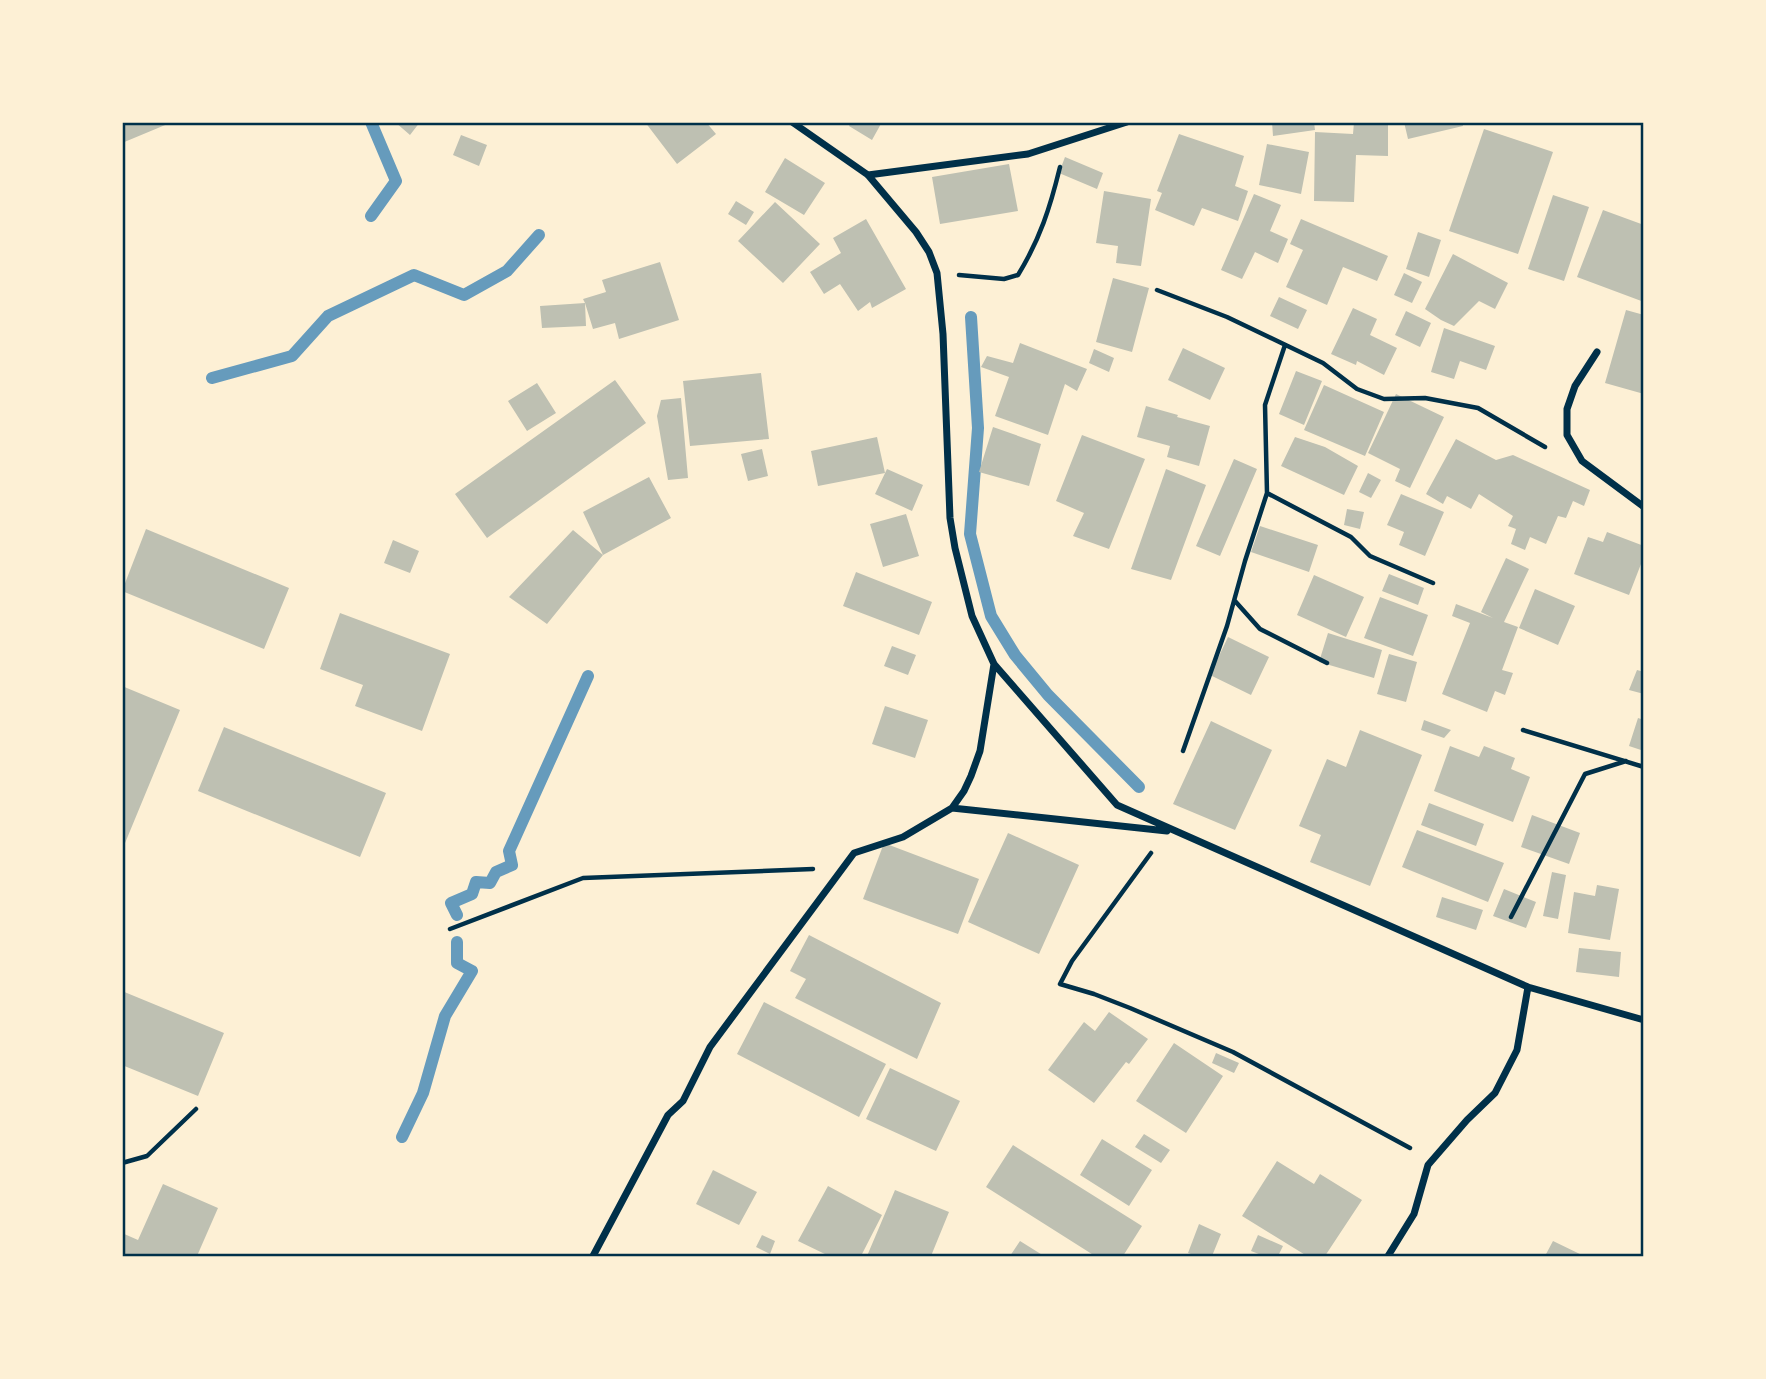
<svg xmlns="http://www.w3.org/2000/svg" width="1766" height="1379" font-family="'Playfair Display',serif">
	<rect width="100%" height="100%" fill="#fdf0d5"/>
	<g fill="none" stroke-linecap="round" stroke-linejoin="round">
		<!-- stream -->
		<path stroke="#669bbc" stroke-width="12" d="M371,122L396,181L371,216
			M971,317L978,428L970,534L991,616L1015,655L1048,695L1139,787
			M212,378L292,356L328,316L414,275L464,295L507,271L539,235
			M457,915L451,903L472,894L476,882L490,883L496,872L512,865L509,851L588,676
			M402,1137L423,1093L445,1016L472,971L457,963V942"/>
	</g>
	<!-- building -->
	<path fill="#bec0b2" d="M395,122H420L410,135Z
		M645,122H706L716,134L677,164Z
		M851,122H882L872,140L849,126Z
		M1272,122H1314L1315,130L1273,136Z
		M1354,122H1388V156L1356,155L1354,202L1314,201L1315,132L1353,134Z
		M1404,122H1462L1463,126L1408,139Z
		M122,123H170L122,143Z
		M1484,129L1553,152L1518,254L1449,231Z
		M1179,134L1244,156L1235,186L1248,191L1238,221L1202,208L1194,226L1155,210L1162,193L1157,191Z
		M461,135L487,145L479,166L453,155Z
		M1267,144L1309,152L1301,194L1259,185Z
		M1065,157L1103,173L1097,189L1059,173Z
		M785,158L825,183L804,215L765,192Z
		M1009,164L1018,211L940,224L932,177Z
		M1104,191L1151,199L1141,266L1116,263L1118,246L1096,243Z
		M1254,194L1281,205L1270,231L1288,239L1278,263L1255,252L1242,279L1221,270Z
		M1553,195L1589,207L1564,281L1528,269Z
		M736,201L754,212L746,225L728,214Z
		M775,202L820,244L783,283L738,241Z
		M1603,210L1644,225V302L1577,277Z
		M866,219L906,289L872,308L870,302L858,311L840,284L824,294L810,272L841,253L833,238Z
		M1301,219L1388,256L1377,281L1343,267L1327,305L1286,287L1303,250L1290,244Z
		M1418,232L1441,240L1429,277L1406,269Z
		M1453,254L1508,283L1495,309L1479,301L1454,326L1441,320L1425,309Z
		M660,262L679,320L619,339L615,323L593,329L585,303L586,326L542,328L540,306L585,303L583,299L606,292L602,280Z
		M1404,273L1422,282L1412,303L1394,295Z
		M1113,278L1149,288L1132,352L1096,342Z
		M1279,297L1307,310L1298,329L1270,316Z
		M1353,308L1377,319L1370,335L1397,348L1384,375L1357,361L1356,365L1331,354Z
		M1626,310L1644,315V394L1605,383Z
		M1406,311L1431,323L1420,347L1395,335Z
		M1444,328L1495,346L1486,370L1460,361L1454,379L1431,372Z
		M1020,343L1087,369L1077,391L1065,384L1048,435L995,416L1009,377L981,367L987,356L1013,363Z
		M1183,348L1225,368L1210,400L1168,380Z
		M1094,349L1114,358L1109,372L1089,363Z
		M1296,371L1322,381L1304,425L1279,414Z
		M761,373L769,439L690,446L683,381Z
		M615,380L646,423L487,538L455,494Z
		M537,383L556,413L527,431L508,401Z
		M1324,385L1384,412L1365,456L1304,430Z
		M1396,394L1444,417L1410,488L1395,481L1400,469L1368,453Z
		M681,398L688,478L668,480L657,416L661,400Z
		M1146,406L1178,415L1177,417L1210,426L1199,466L1167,457L1170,446L1137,437Z
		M993,427L1041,444L1029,486L979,472Z
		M1082,435L1145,459L1109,549L1073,536L1084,513L1056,501Z
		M877,437L885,473L818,486L811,451Z
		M1295,437L1325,447L1358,466L1344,495L1281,466Z
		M1456,439L1496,460L1513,455L1590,490L1584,506L1573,501L1566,518L1558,516L1546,544L1530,537L1525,550L1511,544L1516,529L1508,526L1513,516L1479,494L1471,509L1447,496L1443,504L1426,494Z
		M762,449L768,476L748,481L741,454Z
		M1234,459L1257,469L1220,556L1196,546Z
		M887,469L923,485L912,511L875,494Z
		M1166,469L1206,485L1171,580L1131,569Z
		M1368,473L1381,480L1371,498L1359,492Z
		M649,477L671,518L603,555L547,624L509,597L573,530L603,555L583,512Z
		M1401,494L1444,512L1425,556L1399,545L1404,532L1387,525Z
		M1347,509L1364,512L1360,529L1344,525Z
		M906,514L919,556L883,567L870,524Z
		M1260,526L1318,545L1309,572L1251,552Z
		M146,529L289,588L264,649L122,591Z
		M1607,532L1644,546V565L1641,564L1629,595L1574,574L1588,537L1603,542Z
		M393,540L419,551L410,573L384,563Z
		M1506,558L1529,569L1504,622L1518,627L1502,670L1513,673L1505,695L1495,691L1487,712L1442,694L1470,623L1452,616L1456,604L1493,618L1481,612Z
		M856,572L932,602L919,635L843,606Z
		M1389,574L1424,588L1418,605L1382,591Z
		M1314,575L1364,597L1346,637L1297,615Z
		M1535,589L1575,606L1558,645L1519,628Z
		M1380,597L1428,615L1413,656L1364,638Z
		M340,613L450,654L422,731L355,706L363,685L320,669Z
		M1328,633L1382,650L1374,678L1319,662Z
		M1228,637L1269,657L1251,695L1210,675Z
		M892,646L916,655L908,675L884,666Z
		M1389,654L1417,662L1406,702L1377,694Z
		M1637,670L1644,672V694L1629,690Z
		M122,686L180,710L123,848H122Z
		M885,706L928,720L915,758L872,744Z
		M1638,718L1644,720V751L1629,746Z
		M1424,720L1451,730L1444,738L1421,730Z
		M1211,721L1272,750L1235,830L1173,804Z
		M224,727L386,793L360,857L198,791Z
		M1360,730L1422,755L1370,886L1310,862L1321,835L1299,826L1327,759L1346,767Z
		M1450,746L1479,757L1484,746L1515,758L1511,769L1530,777L1513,822L1434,791Z
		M1429,803L1484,824L1476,846L1421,825Z
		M1532,815L1580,833L1569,864L1521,847Z
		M1417,830L1504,863L1488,902L1402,867Z
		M1008,833L1079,865L1039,954L968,922Z
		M884,843L979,879L958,934L863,899Z
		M1552,872L1566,875L1558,919L1543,916Z
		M1597,885L1619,889L1610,940L1568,933L1574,892L1595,896Z
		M1504,889L1536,902L1526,928L1493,916Z
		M1442,897L1483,910L1476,930L1436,917Z
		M809,935L941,1003L917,1059L795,998L806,979L790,971Z
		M1579,948L1621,952L1619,977L1576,972Z
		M122,991L224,1033L198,1096L122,1065Z
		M764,1002L886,1064L859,1117L737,1054Z
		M1109,1012L1148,1039L1129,1064L1126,1062L1094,1103L1048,1070L1084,1022L1095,1031Z
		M1174,1043L1223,1076L1186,1133L1136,1101Z
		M1216,1053L1239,1063L1234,1073L1212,1063Z
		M890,1068L960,1101L936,1151L866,1119Z
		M1144,1134L1170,1150L1161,1163L1135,1147Z
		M1102,1139L1152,1170L1129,1206L1080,1175Z
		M1013,1145L1142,1226L1123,1256H1095L986,1187Z
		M1277,1161L1314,1184L1320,1174L1362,1200L1325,1256H1307L1242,1216Z
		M713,1170L757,1192L739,1225L696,1204Z
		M163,1184L218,1208L197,1256H122V1233L138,1240Z
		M828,1186L882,1215L861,1256H829L798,1241Z
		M895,1190L949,1212L931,1256H867Z
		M1199,1224L1221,1234L1212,1256H1197L1188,1253Z
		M762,1235L775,1241L770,1254L756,1247Z
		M1258,1235L1283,1246L1278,1256H1264L1251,1251Z
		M1020,1241L1044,1256H1010Z
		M1553,1241L1584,1256H1545Z"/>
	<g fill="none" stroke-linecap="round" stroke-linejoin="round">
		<!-- path -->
		<path stroke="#003049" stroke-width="4.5" d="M959,275L1004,279L1018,275C1040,239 1050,208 1060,167
			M1157,290L1227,317L1323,363L1357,389L1384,399L1425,398L1478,408L1545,447
			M1267,493L1351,537L1370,556L1433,583
			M1235,601L1260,629L1327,663
			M1523,730L1644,767
			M1183,751L1227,626L1245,561L1267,493L1265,405L1285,345
			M1151,853L1072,961L1060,984L1094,994L1130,1008L1233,1052L1410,1148
			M1511,917L1585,774L1626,761
			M450,929L583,878L813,869
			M122,1163L147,1156L196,1109"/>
		<!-- minor -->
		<path stroke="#003049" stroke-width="7" d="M792,122L868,175L916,232L929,252L937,273L943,334L950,518L955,548L972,616L994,664L1117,805L1528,987L1644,1020
			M868,175L1028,154L1127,122
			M1597,352L1575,386L1567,409V435L1582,461L1644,507
			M952,808L1167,831
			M593,1256L668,1115L683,1101L710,1047L854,853L903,837L952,808L964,791L971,776L980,751L994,664
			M1388,1256L1414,1214L1428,1165L1467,1120L1495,1093L1517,1050L1528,987"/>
	</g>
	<!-- border -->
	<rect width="1766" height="1379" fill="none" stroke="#fdf0d5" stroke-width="248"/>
	<rect x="124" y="124" width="1518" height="1131" fill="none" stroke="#003049" stroke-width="2.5"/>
</svg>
